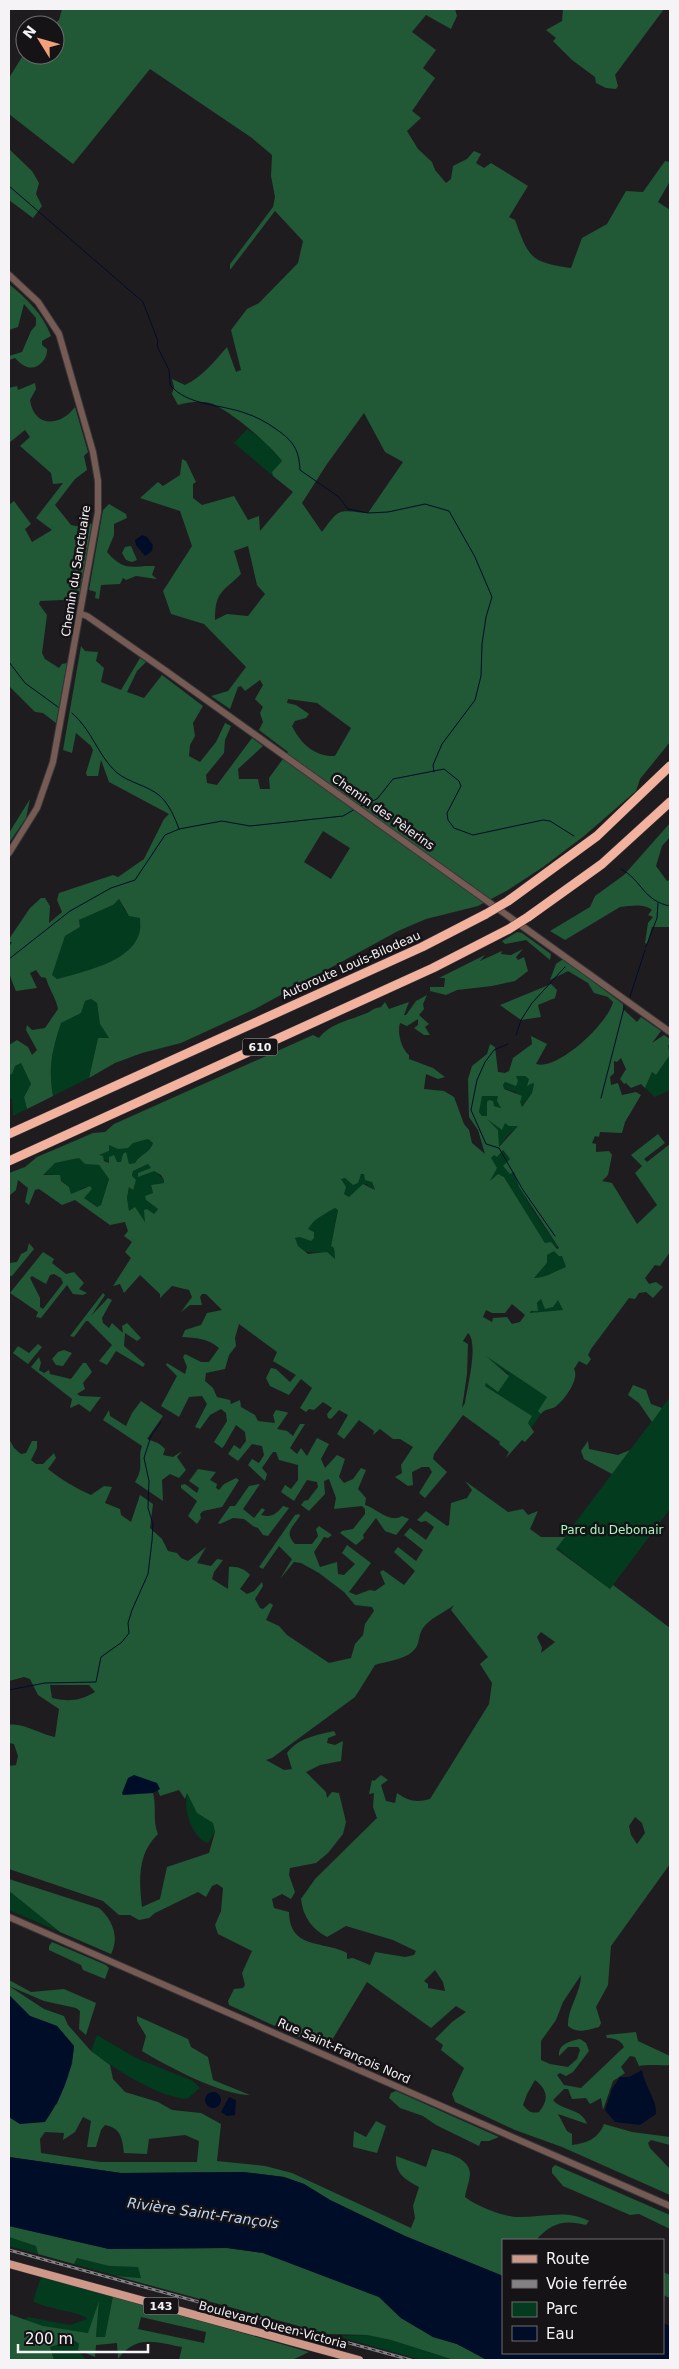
<svg xmlns="http://www.w3.org/2000/svg" width="679" height="2369" font-family="'DejaVu Sans',sans-serif">
	<rect width="100%" height="100%" fill="#1f1c20"/>
	<!-- green -->
	<path fill="#023b1d" d="M247,429L264,441L282,461L272,472L273,476L234,443Z
		M119,899L125,911L140,918C140,923 141,929 140,933C132,962 82,972 58,979L51,976L65,936L80,927L79,920L113,905Z
		M91,999L97,1003L100,1023L109,1038H98L89,1078L53,1096C48,1067 52,1051 61,1022L81,1013L85,1001Z
		M670,1055V1090L655,1097L645,1088L652,1072L656,1075Z
		M21,1063L31,1084L24,1097L27,1109L13,1116L12,1099H9V1075L12,1073L15,1066Z
		M515,1076H525L530,1079V1085L533,1082L534,1084L532,1093L521,1107L516,1092L504,1089L503,1084Z
		M482,1096H498L502,1108L494,1106L488,1109L487,1116H482L479,1112Z
		M487,1118L516,1125L519,1126L508,1135L499,1147Z
		M148,1139L153,1143C149,1153 140,1154 135,1163C123,1165 107,1164 98,1155L109,1151V1145Z
		M503,1150L510,1159L507,1163L514,1172L519,1187L534,1212L559,1248L545,1243L504,1177L490,1181L493,1165L490,1159L494,1155L497,1157Z
		M79,1158L85,1164L99,1165L109,1179L101,1205L97,1207L84,1198L92,1189L85,1187L71,1195L69,1187L55,1175L43,1174L55,1163Z
		M148,1164L164,1180V1183L151,1185L153,1193L146,1200L158,1209L154,1214L147,1209L145,1222L129,1212L127,1198L133,1171Z
		M364,1174L372,1182L375,1191L366,1184L349,1197L344,1194L341,1179Z
		M335,1208L338,1209L331,1246L334,1248L335,1260C332,1258 328,1255 324,1254C313,1250 296,1257 295,1238L300,1237L317,1217Z
		M554,1250L562,1255L567,1268C555,1271 546,1279 534,1278L547,1263V1255Z
		M541,1299L558,1300L563,1310L530,1314Z
		M486,1355L547,1397L539,1411L541,1414L531,1428L528,1423L531,1416L485,1386L486,1382L509,1374L486,1358Z
		M670,1397V1509L610,1589L556,1548Z
		M187,1792L197,1813L213,1823L215,1832L208,1843C191,1837 183,1808 187,1792Z
		M9,1891L60,1932L9,1910Z
		M97,2035L136,2058L193,2081L200,2088L187,2099C155,2096 117,2070 91,2051Z
		M9,2237L36,2246L38,2254L9,2246Z
		M77,2258L109,2266L138,2267L142,2278L116,2276L74,2264Z
		M41,2277L113,2296L105,2337H96L99,2305L89,2333L43,2327L24,2320L28,2317L70,2325L87,2319C83,2312 44,2309 33,2301Z
		M367,2335L391,2340L454,2360H422L336,2336Z
		M69,2336L79,2344L78,2350L86,2360H54L50,2347L60,2345V2339Z"/>
	<!-- forest -->
	<path fill="#215836" fill-rule="evenodd" d="M62,9H455L457,16L451,29L426,15L412,32L436,50L423,68L435,78L412,111L421,118L407,131L418,149L432,162L435,170L446,183L451,179L453,166L467,159L474,151L481,154L476,163L484,168L491,163L528,186L509,217L515,220C529,258 530,262 571,268L582,238L607,224L626,191L643,192L665,161L670,162V181L658,202L670,210V742L640,779L636,791L584,836L543,867L508,890L478,906L426,919L398,931L255,1009L181,1043L142,1053L115,1063L89,1078L98,1038H109L100,1024L97,1003L91,999L85,1001L81,1013L61,1023C52,1051 48,1067 53,1096L27,1109L24,1097L31,1084L21,1063L15,1066L12,1074L9,1075V1045L17,1040L28,1047L32,1055L37,1050L26,1030L27,1025L32,1030L45,1028L58,1009C56,998 49,989 46,978L41,977L36,970L30,973L37,988L16,991C10,978 2,955 12,942H9V939L30,908L41,898H45L50,906L49,923L62,912L57,900L59,893L113,875L118,877L144,859L164,819L169,814L109,782L101,760L98,776H87L86,773L93,750L91,746L76,733L72,753L63,750L81,646L85,651L98,652L96,661L104,668L101,682L121,690L140,658L146,662L137,671L127,692L144,698L162,675L203,706L193,723L195,736L190,745L189,756L200,762L216,742L225,723L231,726L225,740L224,753L206,775L207,783L217,785L252,738L263,746L238,769L239,779H258L260,789H270L269,778L288,752L259,730L263,722L260,713L263,707L255,699L263,685L260,680L245,691L241,686L238,687L230,709L211,696L228,691L246,667L204,624L171,614L163,591L192,546L180,511L140,498L158,482L163,486L180,475L182,459L186,461L196,482L193,484V498L202,505L234,496L248,520L259,516L260,531L293,492L273,476L272,472L282,461C269,444 233,413 213,404C203,400 188,402 178,405L172,394L174,387L172,379L185,385C203,376 214,362 227,347L236,372L241,370L231,330L247,309L259,303L298,263L303,241L275,211L230,270V264L273,207L275,197L271,176L272,155L252,138L150,69L73,164L9,114V78L25,52V55H55V25H53L59,20ZM364,413L385,452L403,462L368,513C338,511 341,506 322,532L302,503L327,464ZM248,546L257,585L265,594L248,616L227,614L215,620C215,591 223,592 241,574L234,551ZM288,699L317,703L351,728L335,756C315,757 301,744 292,726L295,721L306,718L309,714L296,705L287,703ZM323,831L350,848L331,879L304,862ZM119,899L129,916L140,918C140,923 141,929 139,934C131,962 82,972 57,979L52,975L65,936L80,927L79,920L113,905Z
		M563,9H664L615,75L618,86L616,89L606,88L596,83L595,77L572,60L553,41L556,38L546,30L562,21Z
		M9,149L32,171L39,183L36,194L42,206L33,218L9,200Z
		M9,284C27,299 43,314 51,336L42,341V345L47,349C48,360 36,372 25,366C22,365 18,361 15,358L9,360V356L22,352L31,331L36,325V318L24,304L18,327L9,330Z
		M35,383L36,389L30,400C34,428 60,427 75,407L88,452L84,456L87,470L75,479L55,505L71,525L85,528V523L92,524L76,612L63,600L40,601L39,604L47,615L42,653L45,659L59,668L62,664L67,663L56,723L43,713L35,712L9,686V505L14,501L31,524L25,529L32,542L52,530L36,518L63,483L53,484L51,473L20,446L30,437L25,430L9,443V388L17,386L18,390Z
		M109,504L126,514L127,518L114,524V535L107,552C125,573 132,565 155,566L152,575L157,579L136,576L126,580L123,578L120,584L101,585L99,599L95,598L96,592L89,590L103,510Z
		M131,546L137,560L132,562L126,560L122,553L125,547Z
		M30,799L26,818L9,843V833Z
		M670,823V837L662,846L656,866L667,881L670,880V927H652L647,944L645,943L648,923L653,917L648,915L652,910C644,903 630,906 620,907L565,940L550,931L590,907L595,896L624,875Z
		M517,932L522,933L551,954L550,960L526,940L505,944L502,941Z
		M523,949L516,957L518,960L524,957L528,971L515,981L492,986L457,990L446,995L430,991V987H444L445,978H439L485,955L480,961L502,951L501,954L511,955Z
		M563,959L623,1004V1009L637,1022L641,1017L661,1031L652,1043L664,1035L670,1039V1046L668,1045L670,1055L656,1075L652,1072L645,1088L641,1084L631,1088L626,1083L624,1084L620,1079L626,1069L621,1058L617,1062L614,1061V1073L610,1077L611,1085L618,1083L622,1095L636,1092L641,1095L625,1122L622,1133L600,1132L599,1137L595,1136L592,1143L596,1144V1152L609,1151L612,1155L608,1175L602,1181L612,1183L637,1224L657,1205L635,1173L642,1166L631,1155L658,1134L665,1143L644,1159L647,1162L670,1144V1252L660,1266L655,1265L645,1278L649,1284L656,1282L663,1287L653,1298L646,1292L639,1293L635,1299L629,1298L591,1349L588,1355L591,1359L587,1365L579,1361L574,1369C580,1379 564,1401 555,1407C549,1410 546,1408 541,1414L538,1411L547,1397L486,1356L509,1376L498,1392L486,1383L485,1386L532,1416L528,1423L534,1432L525,1442L522,1440L506,1458L509,1452L499,1444L500,1442L463,1415L434,1454L433,1459L447,1472L425,1498L419,1493L432,1472L429,1467H422L412,1472L413,1485L408,1486L395,1477L402,1473L401,1465L413,1447L400,1439H393L380,1429L373,1435L374,1431L359,1420L344,1439L337,1434L348,1415L339,1410L331,1419L328,1418L327,1414L332,1408L323,1402L314,1410L309,1409L306,1412L300,1408L312,1388L301,1379L289,1395L270,1386L266,1378L271,1368L276,1369L290,1382L296,1375L273,1361L277,1352L239,1324L235,1338L236,1346L229,1355L225,1369L206,1373L205,1381L213,1388L217,1397L230,1400L231,1404L240,1400L241,1407L255,1415L258,1421L275,1423L273,1415L276,1410L286,1412L288,1413L277,1429L287,1431L293,1436L300,1424H305L290,1448L297,1454L301,1448L307,1456L317,1438L329,1444L321,1459L325,1468L337,1455L345,1459L339,1477L344,1483L353,1479L361,1468L366,1470L358,1489L366,1498L365,1505C376,1508 390,1524 402,1516L409,1519L396,1535L385,1531L376,1518L363,1535L364,1538L356,1545L340,1533L342,1531L353,1529L365,1514V1509L362,1506L334,1509L336,1498L329,1479L324,1481L325,1494L309,1511L301,1505L304,1501L308,1500L318,1487L317,1482L307,1480L294,1501L281,1492L285,1485L291,1489L298,1480V1465L279,1460L276,1452H273L262,1468L267,1474L265,1481L248,1465L252,1459L259,1463L264,1455L262,1446L252,1444L238,1461L228,1454L234,1445L240,1449L246,1441L245,1432L236,1425L224,1446L222,1448L214,1442L227,1421L226,1413L221,1409L210,1415L200,1429L195,1427L207,1404L202,1396L189,1397L179,1417L161,1406L177,1376L166,1365L167,1363L185,1374L187,1367L183,1357L185,1354L201,1362H209L219,1348C208,1338 196,1338 182,1337L185,1330L201,1325L207,1313L222,1310L206,1294H202L200,1297L202,1305H190L181,1312L192,1297L189,1290L172,1286L160,1298V1294L140,1275L124,1293L120,1284L113,1286L131,1258L125,1252L132,1242L124,1236L128,1231L125,1222L110,1225L75,1200L62,1205L39,1189L35,1190L29,1205L25,1202L28,1188L18,1180L16,1190L9,1196V1173L25,1167L37,1157L93,1133L105,1132L114,1124L313,1035L319,1038C330,1023 351,1020 367,1013C373,1010 374,1008 381,1007L385,1002L389,1009L409,1002L404,1015H406L416,1001L427,995L423,1004L424,1009L419,1015L429,1024L425,1027L430,1035H424L414,1028L418,1025V1019L407,1026L400,1023C397,1032 401,1049 409,1055V1059L433,1068L445,1077L438,1079L426,1074L424,1089L444,1091L454,1097L464,1124L469,1130L472,1143L485,1154L478,1130L469,1117L468,1079L472,1066L487,1054L490,1044L495,1047L498,1072L505,1073L509,1071L513,1058L532,1044L531,1036L547,1044L536,1064C558,1071 609,1022 613,1002L608,997L594,993L588,983L568,971L550,980L556,964ZM516,1076H525L529,1079L527,1086L533,1083L534,1084L532,1093L522,1107L520,1102L522,1096L504,1089L503,1085L505,1082L516,1086L518,1081ZM482,1096H498L497,1101L501,1108L494,1106L493,1101L489,1100L487,1102V1116H482L479,1112ZM487,1119L502,1130L505,1123L509,1126H518L499,1147L498,1130ZM148,1139L153,1143C149,1154 140,1154 135,1163L129,1164L126,1152L123,1154L121,1162H117L114,1155L109,1157V1163L104,1161L103,1156L99,1155L109,1151V1145L118,1149L128,1148L133,1143ZM503,1150L510,1159L503,1166L510,1174L514,1172L519,1187L559,1248L557,1249L551,1242L545,1243L504,1177L498,1174L490,1181L497,1168L491,1158L494,1155L497,1157ZM79,1158L85,1164L99,1165L109,1179L101,1205L97,1207L84,1198L92,1189L90,1186L71,1194L69,1187L61,1181L60,1175H43L55,1163ZM148,1164L151,1168L138,1173V1177L154,1171L161,1175L164,1180V1183L151,1185L153,1193L145,1196L146,1200L158,1209L154,1214L147,1209L144,1210L145,1222L135,1207L129,1211L127,1198L129,1187L133,1190L136,1180L132,1176L133,1171ZM361,1174H364L365,1180L372,1182L375,1190L363,1184L349,1197L344,1194L346,1187L341,1179L345,1178L353,1185L358,1183ZM335,1208L338,1210L331,1246L334,1248L335,1259L327,1252L308,1254L298,1246L295,1238L300,1237L311,1241L314,1238V1232L308,1229C314,1219 324,1214 335,1208ZM554,1251L559,1256H562L566,1267C555,1271 546,1278 534,1278L547,1263V1255ZM541,1299L545,1309L553,1307L558,1300L563,1310L530,1313L531,1311H538L537,1303ZM512,1304L525,1315L520,1322L512,1324L507,1317L493,1318L492,1322L483,1317L486,1310L492,1313H505ZM468,1333C479,1343 467,1388 465,1403L462,1408L467,1374L468,1344L463,1341Z
		M551,984L557,990L555,998L538,1005L541,1017L521,1020L500,1005Z
		M29,1243L34,1249L12,1276H10L9,1263L17,1262L21,1254L27,1251Z
		M43,1252L54,1259L52,1263L66,1274L74,1272L84,1283L79,1289L87,1293L83,1295L73,1294L67,1285L41,1318L36,1317L38,1312L10,1293ZM54,1274L61,1278L63,1283L43,1309L40,1307V1298L30,1278L32,1276L46,1284L50,1275Z
		M103,1293L105,1295L91,1316L108,1298L112,1300L102,1318L103,1323L109,1328L112,1323L123,1333L122,1326L127,1323L129,1325L141,1338L137,1341L125,1333L124,1346L145,1364L143,1367L116,1351L107,1365L99,1361L112,1345L88,1321H86L74,1337L70,1336Z
		M38,1344L42,1347L28,1364L13,1353L18,1346L29,1353Z
		M64,1350L72,1353L63,1366L56,1365L52,1359L58,1352Z
		M39,1357L41,1363L39,1370L44,1373L49,1370L50,1374L71,1379L83,1363H86L92,1372L83,1383L85,1389L77,1394L80,1396L101,1397L90,1412L79,1404L70,1408L72,1399L31,1367Z
		M633,1385L646,1390L651,1404L662,1408L652,1422L639,1403L628,1395Z
		M141,1401L163,1416L147,1439C154,1442 159,1442 165,1449L163,1455L173,1457L182,1451L177,1457L186,1470L179,1478L170,1474L162,1480L163,1501L135,1482C145,1466 137,1460 142,1446L103,1420L109,1410L110,1416L126,1426L132,1413Z
		M9,1439L14,1448L21,1454L26,1453L32,1441H37V1448L31,1460L36,1464H43L54,1453L56,1458L48,1469C62,1480 75,1488 91,1495L104,1486L112,1487L105,1503L120,1509L121,1515L131,1522L140,1495L153,1504L150,1528L162,1539L168,1551L177,1553L181,1558L188,1561L206,1547L197,1563L211,1566L217,1559L223,1560L214,1572L212,1579L228,1589L229,1567C237,1566 245,1569 250,1575L240,1589L247,1594L254,1591L262,1582L263,1586L255,1599L260,1608L263,1609L270,1603L273,1605L266,1620L279,1626L287,1635L329,1663L351,1658L355,1644L363,1635L365,1624L374,1611L372,1607L355,1605L344,1592L319,1573L301,1563L294,1562L280,1579L292,1559L279,1546L263,1569L259,1567L295,1515L299,1514L300,1516C292,1528 284,1532 295,1544H312L318,1536L316,1529L319,1526L332,1535L328,1538L324,1537L314,1552L320,1567L337,1562L338,1574L344,1575L355,1564L342,1553L347,1545L371,1563L349,1592L356,1595L370,1590L375,1591L385,1584L380,1572L383,1570L404,1585L415,1571L394,1552L398,1547L416,1561L423,1550L404,1535L410,1528L426,1540L434,1527L426,1521L421,1522L417,1520L426,1511L447,1526L449,1525L451,1503L467,1498L472,1490L465,1481L508,1512L523,1509L528,1515L538,1511L530,1529L541,1537H565L556,1549L610,1589L613,1585L670,1628V1864L611,1946L608,1985L596,2007L601,2023L599,2027C588,2030 578,2034 568,2026C567,2009 581,1993 581,1975L563,2002L556,2020L541,2041V2060L550,2064L568,2067L577,2059L580,2050L578,2047H568L559,2056C558,2044 570,2041 580,2039L586,2043L589,2051L573,2072L566,2076L560,2073L557,2075L564,2085L581,2088L624,2047C621,2040 614,2038 607,2038L606,2035L636,2032L638,2041L670,2056V2065C660,2066 650,2064 639,2066L635,2057L630,2056L621,2067L625,2073L613,2081L603,2110L601,2098L590,2104L586,2098L572,2099L568,2089H564L553,2100C562,2111 582,2108 587,2124L558,2114L567,2131L572,2134V2145C587,2143 598,2139 604,2124L632,2132L670,2137V2145L651,2140L648,2143L650,2148L670,2169V2195L562,2147L515,2130L455,2102L452,2094L464,2068L441,2050L443,2045L435,2039L452,2022L466,2012L456,2006L431,2028L367,1982L329,2045L319,2046L229,2005L228,2001L234,1989L243,1988L245,1985L242,1973L252,1951L218,1934L215,1925L221,1911L223,1888L217,1884L212,1886L206,1897L198,1892L155,1913L149,1918L139,1920L130,1915H119L103,1901L9,1869V1766L16,1765L18,1756L14,1744L9,1743V1725C21,1722 40,1734 55,1737L59,1709L38,1695L30,1679L24,1677L9,1681ZM454,1605L451,1610L488,1657L480,1664L492,1683L489,1704L430,1799C416,1803 408,1801 397,1793L395,1803L386,1801L381,1785L388,1780L381,1775L374,1781L372,1780L369,1794L374,1793L373,1807L377,1818L315,1879L301,1899C303,1917 312,1929 327,1937L346,1926L393,1940L416,1951L414,1955L405,1957L375,1952L370,1965L353,1958L347,1959V1953C322,1940 290,1950 289,1912L274,1908L272,1899L282,1894L291,1899L295,1892L289,1875L290,1868L316,1863L328,1853L343,1834L346,1822L339,1793L332,1792L327,1798L326,1792L306,1772L320,1765L341,1761L343,1741L335,1745L327,1743L328,1738L336,1735L334,1731C317,1735 298,1738 287,1753L292,1769L284,1770L266,1760L272,1758L355,1697L375,1665C387,1661 403,1660 412,1652C421,1645 417,1637 423,1628C429,1619 445,1612 454,1605ZM541,1632L555,1642L541,1653L542,1648L537,1637ZM89,1685L95,1692C79,1701 70,1702 52,1698L50,1685ZM159,1789L158,1791L160,1796L179,1790L185,1799L187,1793L197,1813L213,1823L215,1832L209,1853L167,1867L160,1899L142,1907C139,1881 137,1854 158,1834C152,1819 157,1808 153,1793ZM635,1817L642,1823L645,1833L637,1844L631,1835L629,1826ZM435,1970L443,1982L445,1991L428,1988V1984L424,1981ZM535,2080C548,2090 549,2100 539,2112C531,2114 528,2111 523,2105L527,2094Z
		M588,1441L589,1449L618,1455L630,1450L612,1474L584,1459L581,1451Z
		M198,1469L216,1472L210,1480L217,1484L216,1488L219,1490L224,1484L236,1478L239,1480L222,1507L203,1511L200,1514L201,1518L197,1524L188,1516L197,1501L181,1488V1485L185,1484L197,1493L199,1488L189,1481Z
		M260,1484L243,1509L254,1518L262,1508L265,1510L261,1515C272,1518 276,1514 283,1506L289,1508L268,1536L263,1535L258,1528L253,1526L244,1519L233,1518L220,1524L218,1523L230,1506H235L249,1486Z
		M9,1879L99,1908C112,1919 120,1937 111,1954L60,1932L9,1891Z
		M52,1942L106,1965L109,1968L105,1979L83,1970L81,1965L49,1950V1946Z
		M9,1980L31,1992L64,1989L96,2003L86,2035L79,2029L80,2011L76,2008L44,2001L9,1986L44,2009L64,2016L68,2025L91,2051L110,2065L113,2079L125,2092L158,2102L172,2110L201,2113L221,2124L217,2161L265,2166L292,2173L411,2228L415,2218L413,2206L419,2187C404,2179 395,2173 396,2156L426,2167L432,2149C445,2153 468,2156 470,2173C470,2180 466,2190 465,2197C476,2206 506,2218 520,2217C543,2217 568,2209 589,2221L586,2225C564,2219 551,2223 536,2240H503V2276L405,2236L330,2200L304,2184L284,2177L243,2172L121,2173L9,2157V2117L20,2124L57,2104L72,2064L74,2046L57,2026L30,2016L9,1995ZM83,2117L91,2121L87,2147H96L101,2130L105,2125C121,2128 122,2138 124,2153L147,2154L149,2139L185,2135L199,2141L197,2162H100L41,2153L40,2139L45,2132L64,2133L63,2140L75,2132Z
		M137,2016L188,2039L191,2047L208,2057L213,2080L250,2095C221,2095 167,2066 142,2051L146,2036L137,2021Z
		M396,2091L499,2137L489,2141H481L479,2146L436,2125L423,2116L400,2108L389,2098L391,2093Z
		M376,2121L386,2126L377,2153L353,2147L354,2131L366,2137Z
		M555,2165L670,2215V2229L639,2214L630,2215L563,2186L552,2173V2168Z
		M9,2226L109,2249L227,2248L263,2253L379,2297L401,2318L433,2337L457,2344L487,2360H454L391,2340L367,2335L328,2334L116,2276L141,2278L138,2267L109,2266L77,2258L74,2264L38,2254L36,2246L9,2237Z
		M663,2272L670,2275V2298L663,2295Z
		M113,2296L309,2352L292,2360H179L182,2347C155,2342 136,2334 118,2359L117,2343L96,2345L95,2357L78,2350L79,2344L69,2336L60,2339V2344L50,2347L54,2360H9V2314L43,2326L88,2333L99,2301L96,2337H105ZM141,2317L206,2332L204,2343L138,2329Z"/>
	<!-- water -->
	<path fill="#000d29" d="M142,535L147,537L153,545L152,551L145,556L136,545L135,540Z
		M134,1775L157,1783L160,1789L153,1793L123,1795L122,1793L128,1778Z
		M9,1995L30,2016L57,2026L74,2046C72,2073 61,2099 45,2122L20,2124L9,2117Z
		M642,2070C644,2085 657,2100 656,2114L640,2125L615,2122L605,2110L612,2089L620,2077H629Z
		M205 2100a8 8 0 1 1 16 0a8 8 0 1 1-16 0Z
		M229,2097L236,2100L235,2115L227,2116L221,2112Z
		M9,2157L121,2173L243,2172L284,2177L304,2184L330,2200L405,2236L503,2276V2353H663V2323L670,2326V2360H487L457,2344L433,2337L401,2318L379,2297L263,2253L227,2248L109,2249L9,2226Z"/>
	<g fill="none" stroke-linecap="round" stroke-linejoin="round">
		<!-- stream -->
		<path stroke="#000d29" stroke-width="1" d="M9,186L143,302L158,341L157,346L169,370L170,385C188,406 220,404 245,413C257,417 266,422 276,429C293,441 299,449 300,470L339,497L348,509L368,513L388,512L425,504L449,511L475,557L492,597L486,617L482,644L481,676L475,700L442,744L433,765L434,772
			M9,662L25,683L58,707
			M72,713C92,730 97,754 116,772C129,783 147,785 160,796C169,804 175,818 179,829
			M358,807L377,799L393,779L444,769L459,781L461,786L447,813L448,820L454,828L473,835L543,820L550,821L574,836
			M621,869C642,880 643,901 670,906
			M646,947L657,918L658,903
			M9,959L70,911L111,888L135,880L165,835L179,829L222,821L250,826L343,816L355,809
			M630,997L645,950
			M516,1035L521,1020L532,1003L565,967
			M508,1044L494,1050L485,1062L477,1080L471,1110L486,1144L499,1148L523,1190L555,1236
			M601,1098L624,1008
			M9,1690L45,1683L96,1682L101,1657L122,1642L129,1633L128,1623L132,1610L148,1574L152,1541L153,1524L148,1508L149,1481L144,1458L151,1436L161,1422"/>
		<defs>
			<path id="tertiary" d="M9,275L38,302L59,334L93,452L98,481V512L53,762L37,808L9,853
				M81,614L87,616L166,671L670,1032
				M9,1917L670,2206"/>
			<path id="primary" d="M9,2264L359,2360"/>
			<path id="motorway" d="M508,901L597,836L670,766
				M528,917L602,864L670,802
				M9,1134L422,947L486,914
				M9,1161L433,968L509,929"/>
		</defs>
		<!-- tertiary casing -->
		<use href="#tertiary" stroke="#39363a" stroke-width="8"/>
		<!-- primary casing -->
		<use href="#primary" stroke="#39363a" stroke-width="9"/>
		<!-- motorway casing -->
		<use href="#motorway" stroke="#39363a" stroke-width="10"/>
		<!-- tertiary -->
		<use href="#tertiary" stroke="#755b53" stroke-width="6"/>
		<!-- primary -->
		<use href="#primary" stroke="#cf9989" stroke-width="8"/>
		<!-- motorway -->
		<use href="#motorway" stroke="#f2b29e" stroke-width="9"/>
		<defs>
			<path id="rail" d="M9,2250L411,2360"/>
		</defs>
		<!-- rail casing -->
		<use href="#rail" stroke="#838184" stroke-width="3"/>
		<!-- rail -->
		<use href="#rail" stroke="#161317" stroke-width="1" stroke-dasharray="4" stroke-linecap="butt"/>
		<defs>
			<path id="motorway-bridge" d="M486,914L508,901
				M509,929L528,917"/>
		</defs>
		<!-- motorway-bridge casing -->
		<use href="#motorway-bridge" stroke="#39363a" stroke-width="10" stroke-linecap="butt"/>
		<!-- motorway-bridge -->
		<use href="#motorway-bridge" stroke="#f2b29e" stroke-width="9"/>
	</g>
	<g text-anchor="middle" dominant-baseline="central" stroke-width="5" stroke-linejoin="round" paint-order="stroke">
		<!-- shield labels -->
		<g fill="#161317" stroke="#b2b0b2" stroke-width="1">
			<rect x="242.5" y="1038.5" width="35" height="17" rx="4"/>
			<rect x="143.5" y="2297.5" width="35" height="17" rx="4"/>
		</g>
		<g font-size="11" font-weight="bold" fill="#f5f3f5">
			<text x="260" y="1047">610</text>
			<text x="161" y="2306">143</text>
		</g>
		<!-- street labels -->
		<g font-size="12" fill="#f5f3f5" stroke="#161317">
			<text transform="translate(76 571) rotate(-81)">Chemin du Sanctuaire</text>
			<text transform="translate(383 812) rotate(35)">Chemin des Pèlerins</text>
			<text transform="translate(351 965) rotate(-24)">Autoroute Louis-Bilodeau</text>
			<text transform="translate(344 2051) rotate(24)">Rue Saint-François Nord</text>
			<text transform="translate(273 2325) rotate(15)">Boulevard Queen-Victoria</text>
		</g>
		<!-- park labels -->
		<g font-size="12" fill="#a6f7c0" stroke="#161317">
			<text x="612" y="1530">Parc du Debonair</text>
		</g>
		<!-- water labels -->
		<g font-size="14" font-style="italic" fill="#c3d9f4" stroke="#161317">
			<text transform="translate(203 2213) rotate(8)">Rivière Saint-François</text>
		</g>
	</g>
	<!-- border -->
	<rect width="679" height="2369" fill="none" stroke="#f5f3f5" stroke-width="20"/>
	<!-- legend -->
	<rect x="502" y="2239" width="162" height="115" fill="#161317" stroke="#6f6d70"/>
	<rect x="512" y="2255" width="25" height="8" fill="#cf9989" stroke="#6f6d70"/>
	<text x="546" y="2264" font-size="15" fill="#f5f3f5">Route</text>
	<rect x="512" y="2280" width="25" height="8" fill="#838184" stroke="#6f6d70"/>
	<text x="546" y="2289" font-size="15" fill="#f5f3f5">Voie ferrée</text>
	<rect x="512" y="2302" width="25" height="15" fill="#023b1d" stroke="#6f6d70"/>
	<text x="546" y="2314" font-size="15" fill="#f5f3f5">Parc</text>
	<rect x="512" y="2326" width="25" height="15" fill="#000d29" stroke="#6f6d70"/>
	<text x="546" y="2339" font-size="15" fill="#f5f3f5">Eau</text>
	<!-- north arrow -->
	<g transform="translate(40 40) rotate(307)"><circle r="24" fill="#161317" stroke="#6f6d70"/>
	<path d="M0-4L9 19L0 12L-9 19Z" fill="#f1a27b"/>
	<text y="-8" font-size="14" font-weight="bold" text-anchor="middle" fill="#f5f3f5">N</text>
	</g>
	<!-- scale -->
	<path d="M18 2344v8h130v-8" fill="none" stroke="#f5f3f5" stroke-width="2.5"/>
	<text x="25" y="2344" font-size="15" fill="#f5f3f5" stroke="#161317" stroke-width="4" paint-order="stroke">200 m</text>
</svg>
